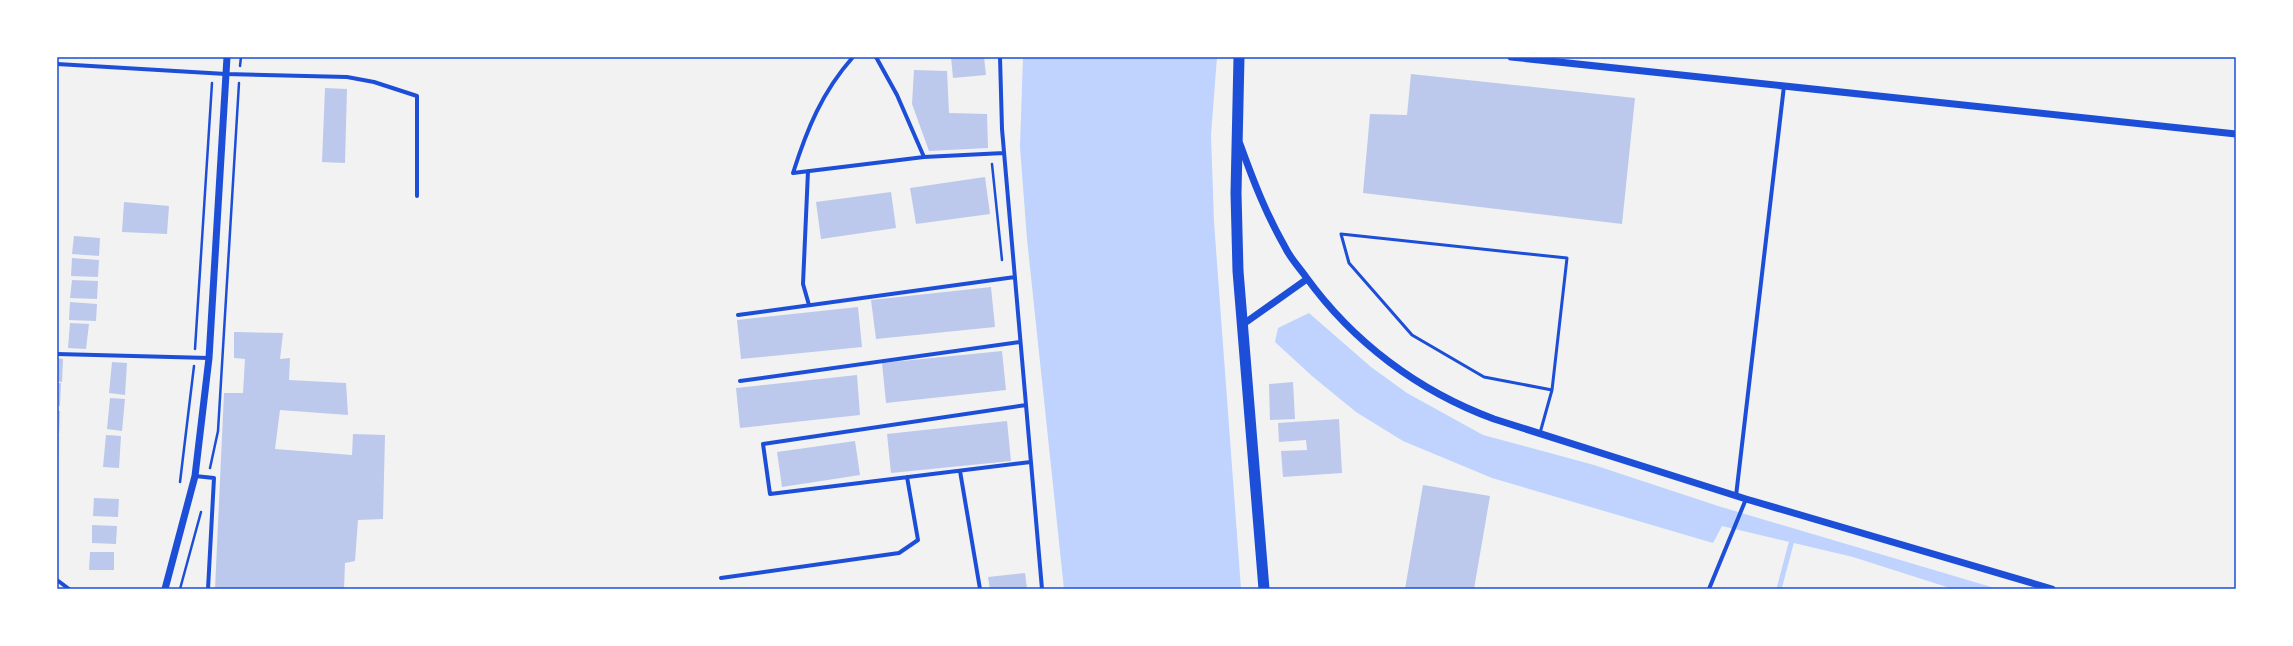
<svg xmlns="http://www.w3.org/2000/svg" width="2293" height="646" font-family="Raleway,sans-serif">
	<rect width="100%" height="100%" fill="#f2f2f2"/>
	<!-- water -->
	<path fill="#bfd3fe" d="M1023,57H1217L1211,135L1214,222L1241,589H1064L1027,239L1020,147Z
		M1309,313L1371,367L1407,393L1483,435L1594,465L1718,506L1998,589H1953L1853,557L1722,526L1713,543L1492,478L1403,441L1356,412L1312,376L1275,342L1278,328Z"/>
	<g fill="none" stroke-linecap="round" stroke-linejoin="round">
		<!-- stream -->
		<path stroke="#bfd3fe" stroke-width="5" d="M1779,589L1793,536"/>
	</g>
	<!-- building -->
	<path fill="#bdc9ec" d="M951,57H984L986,75L953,78Z
		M914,70L947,71L949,113L987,114L988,148L929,151L912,104Z
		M1411,74L1635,98L1622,224L1363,193L1370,114L1407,115Z
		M325,88L347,89L345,163L322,162Z
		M985,177L990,214L916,224L910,188Z
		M891,192L896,228L821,239L816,202Z
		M124,202L169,206L167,234L122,232Z
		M74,236L100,238L99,256L72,254Z
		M72,258L99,260L98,277L71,276Z
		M72,280L98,281L97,299L70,298Z
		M991,287L995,327L876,339L871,300Z
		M70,302L97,304L96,321L69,320Z
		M858,307L862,347L741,359L737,320Z
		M70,323L89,324L86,349L68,348Z
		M234,332L283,333L280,359L290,358L289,380L346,383L348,415L280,410L275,449L352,455L353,434L385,435L383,519L358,520L355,561L345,563L344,589H215L224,393H243L245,359L234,358Z
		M1002,351L1006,390L886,403L882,363Z
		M57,358L63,359L62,382L57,381Z
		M112,362L127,363L125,395L109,393Z
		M857,375L860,415L740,428L736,388Z
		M1293,382L1295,419L1270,420L1269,384Z
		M57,383H61L60,406H57Z
		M110,398L125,399L122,431L107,429Z
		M57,411H60L59,434H57Z
		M1339,419L1342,473L1283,477L1281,451L1307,450L1306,440L1279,442L1278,423Z
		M1007,421L1011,461L891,473L887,434Z
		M106,435L121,436L119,468L103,467Z
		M57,436H59L58,460H57Z
		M855,441L860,475L782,487L777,452Z
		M1423,485L1490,496L1474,589H1405Z
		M94,498L119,499L118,517L93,516Z
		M92,525L117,526L116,544L92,543Z
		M90,552H114V570H89Z
		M1025,573L1027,589H990L988,577Z"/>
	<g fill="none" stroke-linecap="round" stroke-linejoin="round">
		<!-- path -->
		<path stroke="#1d4ed8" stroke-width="2.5" d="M240,66L241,57
			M992,164L1002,260
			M195,349L212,83
			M210,468L218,431L239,83
			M180,482L194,366
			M180,589L201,512"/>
		<!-- service -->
		<path stroke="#1d4ed8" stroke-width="3" d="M1540,433L1552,390L1484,377L1412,335L1349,263L1341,234L1567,258L1552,390"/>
		<!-- minor -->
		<path stroke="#1d4ed8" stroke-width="4" d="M853,57C822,92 807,129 793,173L924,157L1004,153
			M876,57L897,95L924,157
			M1000,57L1002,129L1042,589
			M57,64L226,74L347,77L374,82L417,96V196
			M808,171L803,284L809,305
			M738,315L1015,277
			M57,354L209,358
			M740,381L1020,342
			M1026,405L763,444L770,494L1031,462
			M960,471L980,589
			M195,476L214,478L208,589
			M1736,496L1784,86
			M721,578L899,553L918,540L907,477
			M57,580L69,589
			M1709,589L1746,499"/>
		<!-- tertiary -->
		<path stroke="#1d4ed8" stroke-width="7" d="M1511,57L2236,134
			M1240,144C1253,180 1266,214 1285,247C1290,258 1299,267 1306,277C1353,342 1418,391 1494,419L1746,499L2052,589
			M1242,325L1307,279
			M165,589L195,476L209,358L227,57"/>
		<!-- trunk -->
		<path stroke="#1d4ed8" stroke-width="11" d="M1239,57L1236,193L1238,271L1264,589"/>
	</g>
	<!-- border -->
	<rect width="2293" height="646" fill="none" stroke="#ffffff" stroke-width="116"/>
	<rect x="58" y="58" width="2177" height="530" fill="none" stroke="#1d4ed8" stroke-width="1.5"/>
</svg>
